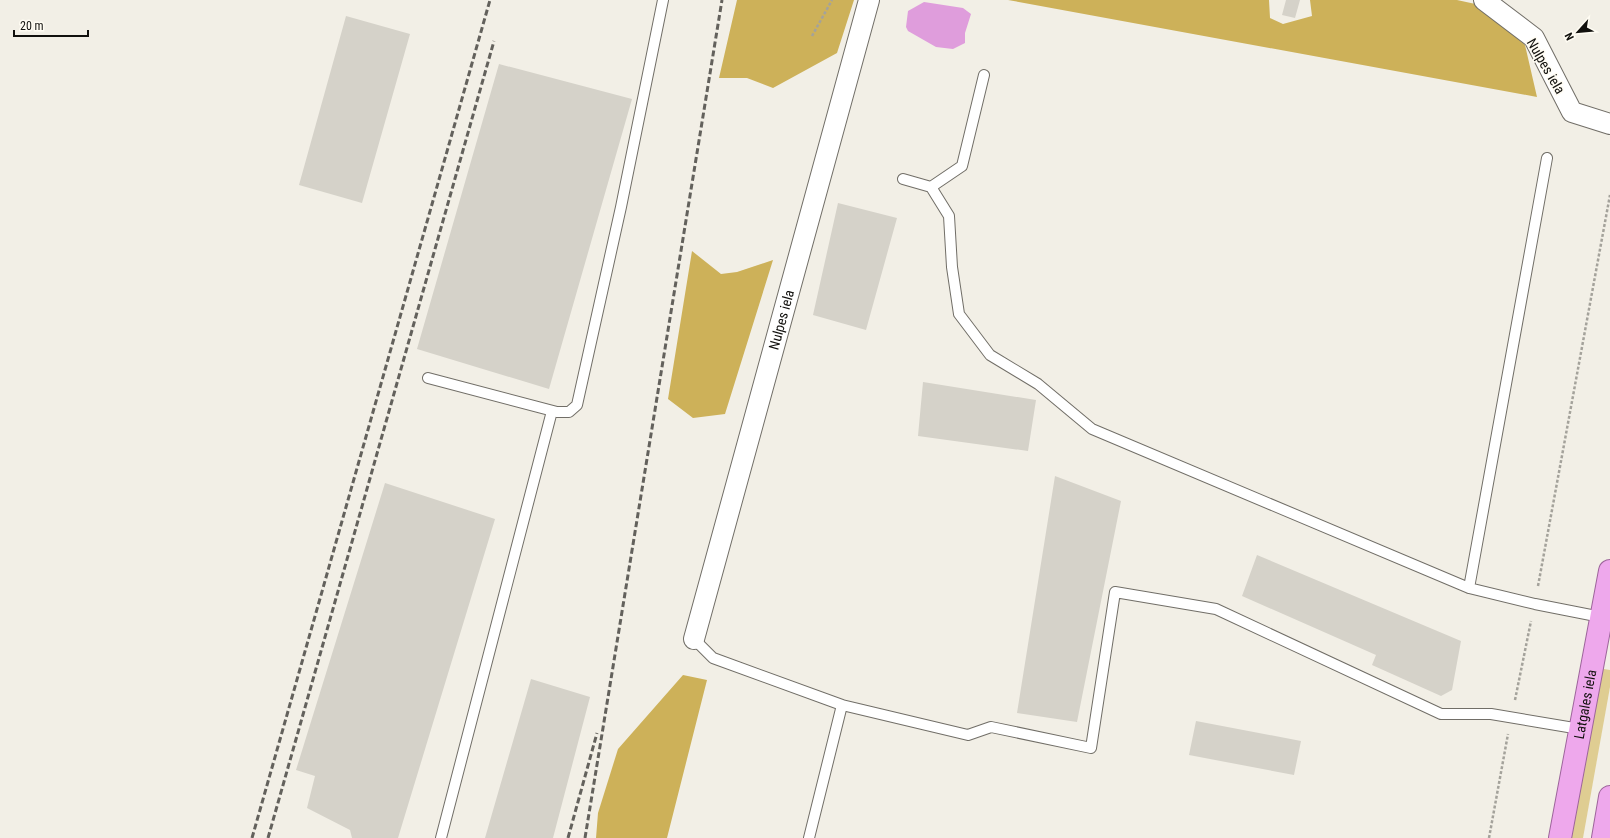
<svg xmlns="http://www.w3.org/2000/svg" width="1610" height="838" font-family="'Roboto Condensed',sans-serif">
	<rect width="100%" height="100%" fill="#f2efe6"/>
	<!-- green -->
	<path fill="#dfcd92" d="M1598,668L1610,670V687L1583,838H1568Z"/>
	<!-- forest -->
	<path fill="#cdb159" d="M737,0H854L837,53L773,88L747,78H719Z
		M1008,0H1269L1270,18L1283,24L1312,16L1310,0H1457L1480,5L1525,45L1537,97Z
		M692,251L721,274L737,272L773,260L725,414L693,418L668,399Z
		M683,675L707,680L667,838H596L598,813L618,749Z"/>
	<!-- water -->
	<path fill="#df9ddc" d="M924,2L963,8L971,14L965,33V43L953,49L936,47L908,31L906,27L908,11Z"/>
	<!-- building -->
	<path fill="#d5d2c9" d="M1286,0H1300L1295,18L1282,15Z
		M346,16L410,34L362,203L299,185Z
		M499,64L632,99L549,389L417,349Z
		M838,203L897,218L866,330L813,315Z
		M923,382L1036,400L1028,451L918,436Z
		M1055,476L1121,501L1077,722L1017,713Z
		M385,483L495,519L398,838H352L350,830L307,808L315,776L296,770Z
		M1257,555L1461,641L1452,690L1441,696L1372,665L1376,655L1242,596Z
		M531,679L590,697L553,838H485Z
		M1196,721L1301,741L1294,775L1189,755Z"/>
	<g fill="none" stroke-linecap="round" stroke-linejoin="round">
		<defs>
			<path id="service" d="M903,179L931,187L949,216L952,267L959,314L990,355L1038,384L1092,429L1469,588L1535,604L1601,617
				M931,187L962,166L984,75
				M428,378L557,412H569L577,405L621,207L663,0
				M1469,588L1547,158
				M694,639L713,658L842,705L809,838
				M842,705L968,735L991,727L1091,748L1115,592L1216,609L1441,714H1491L1580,729
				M441,838L552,411"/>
			<g id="minor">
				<path d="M1484,0L1534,38L1572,112L1610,124"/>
				<path id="s1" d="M694,639L869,0"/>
			</g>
			<g id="trunk">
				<path id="s2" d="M1560,838L1610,571"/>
				<path d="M1603,838L1610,797"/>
			</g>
		</defs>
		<!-- service casing -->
		<use href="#service" stroke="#716e67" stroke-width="12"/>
		<!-- minor casing -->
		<use href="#minor" stroke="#716e67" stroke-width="22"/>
		<!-- trunk casing -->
		<use href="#trunk" stroke="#9d659b" stroke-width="24"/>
		<!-- path -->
		<path stroke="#a4a29b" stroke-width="2.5" stroke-dasharray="3 2" stroke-linecap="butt" d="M812,36L832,0
			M1538,586L1610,195
			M1515,700L1531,621
			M1489,838L1508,734"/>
		<!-- service -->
		<use href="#service" stroke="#fff" stroke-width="10"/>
		<!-- minor -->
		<use href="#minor" stroke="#fff" stroke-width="20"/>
		<!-- trunk -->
		<use href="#trunk" stroke="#eea8ec" stroke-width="22"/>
		<!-- rail -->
		<path stroke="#63615c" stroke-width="3" stroke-dasharray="6 3" stroke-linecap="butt" d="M252,838L490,0
			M268,838L494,41
			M568,838L597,733
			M585,838L722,0"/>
	</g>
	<g text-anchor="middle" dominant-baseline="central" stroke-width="3" stroke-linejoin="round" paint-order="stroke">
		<!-- street labels -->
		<g font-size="14" fill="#11100d" stroke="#fffcf3">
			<text transform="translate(1546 66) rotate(60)">Nulpes iela</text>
			<text stroke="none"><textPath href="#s1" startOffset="331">Nulpes iela</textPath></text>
			<text stroke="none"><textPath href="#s2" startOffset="136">Latgales iela</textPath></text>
		</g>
	</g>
	<!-- north arrow -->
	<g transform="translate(1578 32) rotate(243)" stroke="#fffcf3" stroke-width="3" paint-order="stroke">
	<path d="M0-3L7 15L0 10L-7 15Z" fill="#11100d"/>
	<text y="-6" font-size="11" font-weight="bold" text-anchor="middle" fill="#11100d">N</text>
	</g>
	<!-- scale -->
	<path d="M14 30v6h74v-6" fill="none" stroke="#11100d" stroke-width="2"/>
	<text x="20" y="30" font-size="12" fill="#11100d" stroke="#fffcf3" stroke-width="3" paint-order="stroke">20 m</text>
</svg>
